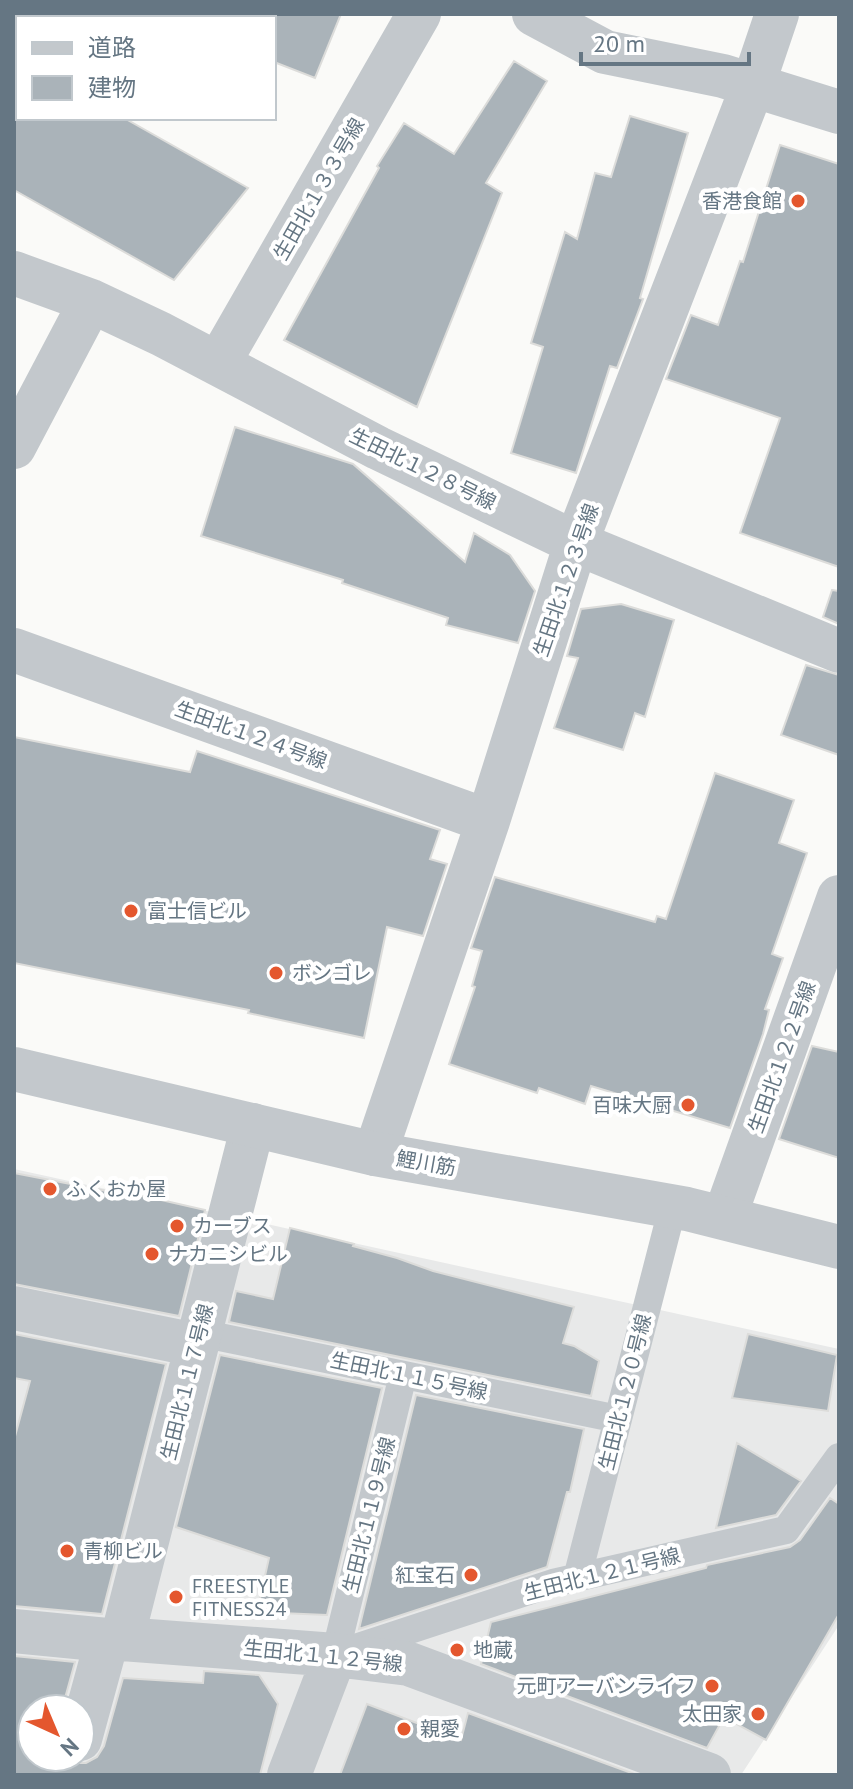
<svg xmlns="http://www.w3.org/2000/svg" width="853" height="1789" font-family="'PT Sans','Noto Sans JP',sans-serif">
	<rect width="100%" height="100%" fill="#fafaf8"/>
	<!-- built -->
	<path fill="#e8e9e9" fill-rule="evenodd" d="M14,1169L839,1349V1625L741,1775H14ZM32,1709H80V1757H32Z"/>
	<!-- building -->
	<path fill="#aab3b9" stroke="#dcdcda" stroke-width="2" d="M274,14H341L315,78L274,62Z
		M514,61L547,81L486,183L502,193L417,407L284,340L379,168L377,166L404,123L454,154Z
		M630,116L688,133L640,298L643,299L617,368L610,366L576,473L511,453L543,347L531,343L565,232L577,239L595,173L611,177Z
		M14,118H124L248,188L174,280L14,190Z
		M780,145L839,164V567L740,533L780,418L666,379L691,315L718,325L740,261L743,262Z
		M235,427L353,464L465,562L474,533L510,555L535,591L518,643L446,625L448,618L342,583L343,580L201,536Z
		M832,590L839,591V624L823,617Z
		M621,604L674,620L645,717L635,713L623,750L554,728L578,658L567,656L581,609Z
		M806,665L839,675V755L781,735Z
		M14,737L190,772L197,751L440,830L430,859L447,864L423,936L387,927L364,1038L248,1013L249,1010L14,963Z
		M715,773L794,800L779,843L807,853L772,954L783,958L765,1009L769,1010L763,1034L730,1128L591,1086L585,1104L539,1088L537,1093L449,1064L475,987L472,986L482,951L471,948L495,877L655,922L657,916L666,919Z
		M812,1046L839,1052V1158L779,1139Z
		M14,1173L112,1192L113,1189L205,1210L179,1316L14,1284Z
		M290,1228L354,1244L353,1246L397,1258L433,1271L574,1307L563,1343L574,1346L599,1361L591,1396L229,1322L236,1291L273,1299Z
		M14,1334L166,1364L102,1614L14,1606V1440L30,1381L14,1378Z
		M748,1334L837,1355L828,1411L732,1398Z
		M220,1355L382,1388L327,1615L257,1612L269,1558L176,1527Z
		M416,1395L584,1429L570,1492H567L547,1567L359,1629Z
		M737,1443L801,1481L776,1515L716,1528Z
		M830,1498L839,1504V1614L766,1740L724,1717L707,1748L481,1664L491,1622L706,1568L707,1565L790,1547L800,1540Z
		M14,1656L75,1662L62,1709H32V1757H63L74,1763H86L97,1757L104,1746L123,1678L203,1683L204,1671L259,1675L278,1704L260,1775H14Z
		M367,1704L461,1740L468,1713L637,1775H340Z"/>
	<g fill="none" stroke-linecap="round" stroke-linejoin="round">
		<!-- service -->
		<path stroke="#c3c8cc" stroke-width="28" d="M200,1333L618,1419
			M577,1578L673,1206
			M346,1651L553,1583L786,1530L839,1457
			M335,1655L403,1375"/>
		<!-- pedestrian -->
		<path stroke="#c3c8cc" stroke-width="44" d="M725,1216L839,897"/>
		<!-- minor -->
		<path stroke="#c3c8cc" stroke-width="44" d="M534,14L605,52L723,76L839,112
			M14,273L91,301L161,334L378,448L576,543L839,651
			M218,364L419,14
			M14,447L91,301
			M14,650L488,821
			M375,1154L488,821L576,543L753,85L777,14
			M14,1308L196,1345
			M14,1631L107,1640L122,1639L335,1655L409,1664L709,1775
			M122,1639L253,1125
			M80,1739L107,1640
			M289,1775L335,1655"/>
		<!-- tertiary -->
		<path stroke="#c3c8cc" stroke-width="44" d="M14,1069L375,1154L687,1209L839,1247"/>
	</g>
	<!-- markers -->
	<g fill="#e4572e" stroke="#fff" stroke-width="3">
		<circle cx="798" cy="201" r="8"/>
		<circle cx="131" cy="911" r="8"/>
		<circle cx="276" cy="973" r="8"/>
		<circle cx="688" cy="1105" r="8"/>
		<circle cx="50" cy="1189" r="8"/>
		<circle cx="177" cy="1226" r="8"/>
		<circle cx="152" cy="1254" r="8"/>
		<circle cx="67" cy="1551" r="8"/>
		<circle cx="471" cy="1575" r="8"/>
		<circle cx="176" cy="1597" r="8"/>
		<circle cx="457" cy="1650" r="8"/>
		<circle cx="712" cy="1686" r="8"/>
		<circle cx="758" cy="1714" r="8"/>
		<circle cx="404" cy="1729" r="8"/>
	</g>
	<g text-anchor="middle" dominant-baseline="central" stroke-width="8" stroke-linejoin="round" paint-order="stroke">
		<!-- street labels -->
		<g font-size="20" fill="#657683" stroke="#fff">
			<text transform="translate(319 189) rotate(-60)">生田北１３３号線</text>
			<text transform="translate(423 469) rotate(26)">生田北１２８号線</text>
			<text transform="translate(566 580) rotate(-71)">生田北１２３号線</text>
			<text transform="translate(251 735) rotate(20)">生田北１２４号線</text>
			<text transform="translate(782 1057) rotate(-70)">生田北１２２号線</text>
			<text transform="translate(426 1163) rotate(10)">鯉川筋</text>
			<text transform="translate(409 1376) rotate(12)">生田北１１５号線</text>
			<text transform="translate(187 1382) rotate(-76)">生田北１１７号線</text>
			<text transform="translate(625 1392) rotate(-76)">生田北１２０号線</text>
			<text transform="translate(369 1515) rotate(-76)">生田北１１９号線</text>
			<text transform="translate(602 1574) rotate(-14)">生田北１２１号線</text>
			<text transform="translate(323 1656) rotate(6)">生田北１１２号線</text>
		</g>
		<!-- poi labels -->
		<g font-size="20" fill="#657683" stroke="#fff" text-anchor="start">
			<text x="782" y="201" text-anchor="end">香港食館</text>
			<text x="147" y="911">富士信ビル</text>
			<text x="292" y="973">ボンゴレ</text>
			<text x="672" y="1105" text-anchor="end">百味大厨</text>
			<text x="66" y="1189">ふくおか屋</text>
			<text x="193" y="1226">カーブス</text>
			<text x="168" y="1254">ナカニシビル</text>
			<text x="83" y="1551">青柳ビル</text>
			<text x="455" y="1575" text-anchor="end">紅宝石</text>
			<text x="192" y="1586">FREESTYLE<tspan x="192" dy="23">FITNESS24</tspan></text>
			<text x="473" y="1650">地蔵</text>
			<text x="696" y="1686" text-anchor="end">元町アーバンライフ</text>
			<text x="742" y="1714" text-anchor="end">太田家</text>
			<text x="420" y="1729">親愛</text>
		</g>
	</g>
	<!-- border -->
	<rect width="853" height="1789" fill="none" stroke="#657683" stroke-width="32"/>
	<!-- legend -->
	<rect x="16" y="16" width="260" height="104" fill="#ffffff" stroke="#c1c8cd" stroke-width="2"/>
	<rect x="32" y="42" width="40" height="12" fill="#c3c8cc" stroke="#c1c8cd" stroke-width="2"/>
	<text x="88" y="56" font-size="24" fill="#657683">道路</text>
	<rect x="32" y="76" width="40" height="24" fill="#aab3b9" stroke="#c1c8cd" stroke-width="2"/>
	<text x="88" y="96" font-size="24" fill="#657683">建物</text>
	<!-- north arrow -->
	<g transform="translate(56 1733) rotate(136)"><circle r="38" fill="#ffffff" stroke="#c1c8cd" stroke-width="2"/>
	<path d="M0-6L14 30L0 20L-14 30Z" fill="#e4572e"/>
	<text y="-12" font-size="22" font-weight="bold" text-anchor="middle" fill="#657683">N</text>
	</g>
	<!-- scale -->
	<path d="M581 52v12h168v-12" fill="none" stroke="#657683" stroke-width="4"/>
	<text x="593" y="52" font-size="24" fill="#657683" stroke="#ffffff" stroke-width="6" paint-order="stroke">20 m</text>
</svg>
